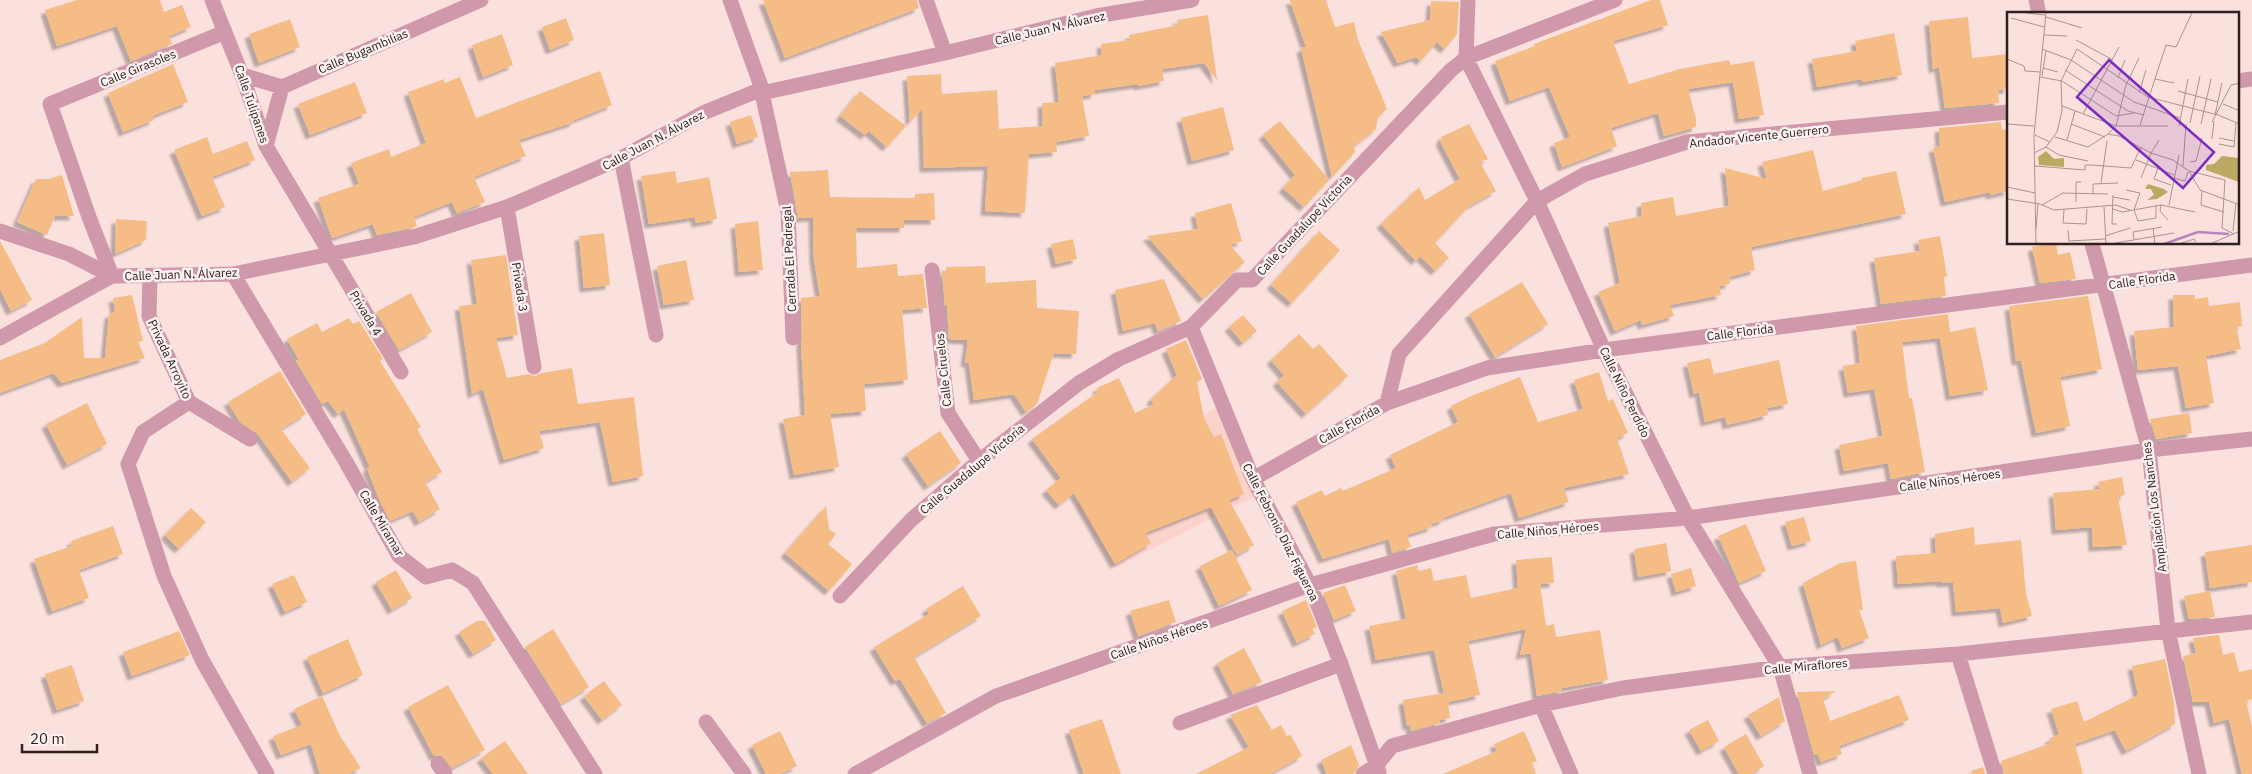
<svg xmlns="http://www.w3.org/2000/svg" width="2252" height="774" font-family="'IBM Plex Sans',sans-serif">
	<defs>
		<filter id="shadow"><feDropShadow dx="-4.5" dy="4.5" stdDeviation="1" flood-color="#0004"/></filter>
	</defs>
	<rect width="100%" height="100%" fill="#fbe1dd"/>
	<!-- built -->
	<path fill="#fbd3cb" d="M1216,407L1255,496L1115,568L1076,505Z"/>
	<!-- building -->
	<path fill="#f5bc86" filter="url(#shadow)" d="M77,0H160L164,12L182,5L191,27L169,36L172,44L131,61L117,26L57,46L45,10Z
		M763,0H917L919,8L785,58Z
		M1290,0H1326L1335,27L1354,22L1358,40L1387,109L1378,117L1376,129L1354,146L1355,152L1332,177L1301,48L1306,47Z
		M1651,0H1660L1668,25L1613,41L1629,84L1680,69L1729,60L1731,65L1754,61L1764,115L1739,119L1733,82L1688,89L1696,119V127L1664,136L1658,113L1611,128L1617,146L1562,167L1554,143L1570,137L1549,87L1510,101L1495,61L1535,46L1534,44Z
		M1431,1L1459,2L1457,34L1445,49L1437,42L1421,61L1416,57L1398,63L1381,32L1430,20Z
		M1208,15L1217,80L1204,63L1162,69L1164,81L1138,86V84L1095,90V94L1082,96L1089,136L1056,142L1057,152L1029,154L1025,213L985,211L988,166L924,168L922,109L910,122L907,76L941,74L942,94L997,90L999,129L1043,126L1042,103L1059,102L1055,63L1102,55L1101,44L1130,40L1129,35L1178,25L1177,20Z
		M1968,17L1972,58L2008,54V89L1998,90L1999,103L1945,108L1939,67L1933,69L1929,21Z
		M566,18L574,40L550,50L542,27Z
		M290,19L300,47L259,63L249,34Z
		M1894,33L1902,75L1863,82L1862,79L1817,87L1812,59L1857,51L1855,41Z
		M502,34L513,65L483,77L472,45Z
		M173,64L188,102L152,116L154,120L123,132L108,93Z
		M600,71L612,105L574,120V122L519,140L526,156L474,177L485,202L457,213L452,202L414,217L417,226L412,228L377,235L373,224L332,238L318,198L359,184L351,163L389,149L391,157L426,143L408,92L444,79L445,83L460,77L476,118Z
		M355,82L367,113L310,135L298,104Z
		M860,91L906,126L887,147L869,131L865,135L840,116Z
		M1223,107L1234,150L1192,161L1181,118Z
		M751,115L758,137L737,144L730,122Z
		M1280,121L1329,180L1304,207L1283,188L1295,175L1263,135Z
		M2001,122L2002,130L2008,129V191L1990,195V192L1945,202L1933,148L1940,146L1939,128Z
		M1469,124L1488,159L1480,162L1496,191L1469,206L1435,243L1449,258L1435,271L1420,256L1416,261L1381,224L1419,187L1425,200L1460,179L1440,141L1442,140L1441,137Z
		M207,137L213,154L247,141L255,160L212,177L225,207L202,216L174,150Z
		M1813,150L1823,191L1862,180V178L1896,171L1906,214L1751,247L1755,270L1729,277L1730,284L1719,286L1721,295L1670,305L1674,316L1642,325L1641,320L1615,331L1598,292L1620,283L1608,223L1642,216L1641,203L1673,197L1676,216L1729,206L1725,168L1767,179L1762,162Z
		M828,170L830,197L915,198V194L934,193L935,220H904V228H856L857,268L897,264L898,276L923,274L927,308L902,310L908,380L864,384L866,411L830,414L839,467L794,475L783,419L805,415L801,343L802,338L801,298L820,296L814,259L813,217L798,218L790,172Z
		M675,171L677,183L709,177L717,219L696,223L695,217L649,224L641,176Z
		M62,175L74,216H55L47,235L17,222L36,179H48Z
		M1231,203L1242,241L1230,245L1245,262L1203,299L1147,236L1198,229L1195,213Z
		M116,219L147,221L146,240L115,254Z
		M758,221L763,270L739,272L735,224Z
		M1319,231L1340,250L1292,303L1271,285Z
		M604,233L610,285L584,288L579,236Z
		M1940,236L1947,276L1944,277L1946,296L1881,304L1874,258L1920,251L1918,240Z
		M1073,239L1077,259L1056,264L1051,244Z
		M0,241L32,300L11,311L0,289Z
		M2047,244H2056L2058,255L2070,252L2076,279L2040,283L2032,247Z
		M506,255L518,335L496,338L507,378L529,374L535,376L541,373L572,368L578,404L634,397L643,476L613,482L600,422L539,431L544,448L504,460L483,389L472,394L459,306L477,304L471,260Z
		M686,260L694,300L664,305L657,266Z
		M985,266L986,283L1036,280L1037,308L1079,311L1076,354L1054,353L1037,404L1026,412L1014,394L974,400L969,363L965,362L968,340L949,339L947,306H945L942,272H946V267Z
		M1164,279L1181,321L1158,331L1155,323L1123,331L1115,290Z
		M1522,282L1548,324L1495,357L1469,314Z
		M411,293L432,332L399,350L376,312Z
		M132,295L143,341L138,342L145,358L62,383L54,373L0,393V360L45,343L82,317L84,358H105L109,314L115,312L113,298Z
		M2173,295H2195V299L2208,297L2209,306L2240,302L2242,326L2236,327L2241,349L2206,356L2214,403L2186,408L2178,366L2138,370L2134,331L2174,327Z
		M2088,296L2102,369L2060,377L2070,426L2036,433L2021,360L2016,361L2009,306Z
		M1948,314L1950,332L1975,327L1988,390L1950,396L1940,338L1902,342L1909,398H1912L1925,472L1891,479L1888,463L1844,471L1839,445L1883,436L1874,389L1848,393L1843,366L1860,363L1856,326Z
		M1243,315L1257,331L1243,343L1229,327Z
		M349,318L353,324L359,321L383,359L380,361L421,427L417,429L442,472L425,482L440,509L419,522L413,511L390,521L379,499L367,468L370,467L344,409L338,414L328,401L322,404L296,361L299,360L287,339L317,323L322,332Z
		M1299,334L1313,349L1319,344L1348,376L1306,414L1277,382L1284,375L1271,360Z
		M1186,340L1202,379L1197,382L1204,418L1214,437L1221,434L1244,494L1229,500L1254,545L1237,555L1211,507L1145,533L1151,543L1115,564L1074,493L1059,505L1046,490L1061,478L1032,439L1098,392L1097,388L1119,378L1135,413L1154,404L1151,399L1177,375L1166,349Z
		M1710,358L1714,374L1779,360L1788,404L1767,408L1768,415L1727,425L1725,417L1705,422L1699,392L1694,394L1687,363Z
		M280,371L306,414L281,429L310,468L292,482L258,434L240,422L228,402Z
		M1599,372L1608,401L1613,399L1628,433L1617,438L1629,474L1564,488L1569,502L1519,518L1511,493L1443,518L1444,520L1431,524L1432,527L1407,535L1411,547L1392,553L1389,539L1323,559L1296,502L1322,490L1325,496L1341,488L1343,491L1396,468L1390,455L1458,422L1451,406L1471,396L1520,377L1538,422L1583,409L1574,380Z
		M87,403L107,444L67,465L46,424Z
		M2189,413L2192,433L2156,439L2150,419Z
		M940,431L961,463L928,486L906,454Z
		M2122,477L2125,495L2118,497L2127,545L2093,547L2092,527L2056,530L2053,493L2100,489L2098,482Z
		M826,506L829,529L836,534L828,544L852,564L829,591L785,553Z
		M191,508L206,522L179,549L165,535Z
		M1804,517L1811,541L1792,546L1785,522Z
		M1746,524L1766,571L1739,583L1718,536Z
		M113,526L123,554L79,570L89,598L52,611L34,559L72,546L71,541Z
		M1974,527L1975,545L2021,540L2026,594L2032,616L2003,623L2000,608L1956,612L1953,582L1941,583V581L1898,584L1896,556L1936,553L1935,534Z
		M1666,543L1671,571L1638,577L1634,549Z
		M2252,545V582L2210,588L2205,552Z
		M1232,550L1252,590L1219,606L1200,566Z
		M1552,557L1554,583L1540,584L1546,626L1554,624L1556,637L1600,630L1608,680L1562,688V691L1537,696L1531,653L1520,655L1526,629L1468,641L1480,695L1448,702L1450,718L1440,720V723L1411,731L1410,725L1407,726L1403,700L1444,693L1434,650L1376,660L1369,626L1406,619L1396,571L1417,565L1419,571L1431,568L1434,581L1466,575L1471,598L1518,588L1516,560Z
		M1856,561L1863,610H1859L1869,638L1842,648L1838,637L1821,645L1803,583L1840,563Z
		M1691,568L1696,586L1676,592L1671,574Z
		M396,570L412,598L392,610L376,582Z
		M294,575L307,602L285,612L272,584Z
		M1345,585L1356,611L1334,620L1323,593Z
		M963,586L981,616L914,657L946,713L927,723L900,679L895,681L874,647L929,614L926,609Z
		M2210,591L2215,617L2189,619L2184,596Z
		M1169,600L1176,622L1138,636L1130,611Z
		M1306,600L1317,627L1312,629L1315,634L1297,643L1282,611Z
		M477,621H485L496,640L473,654L459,632Z
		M553,629L589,687L561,704L525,647Z
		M179,631L190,655L132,676L123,652Z
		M2219,635L2223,655L2234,652L2239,672L2252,669V699L2246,701L2252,726V774H2242L2229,719L2214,723L2209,702H2193L2183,656L2196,653L2193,638Z
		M348,639L363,675L323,693L307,657Z
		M1244,648L1262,682L1233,694L1217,663Z
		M2165,659L2174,703L2175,724L2126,751L2115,730L2075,744L2083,774H2004L2001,761L2051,743L2049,739L2059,734L2051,709L2077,701L2084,722L2138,695L2132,666Z
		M72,665L84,701L57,710L45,674Z
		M604,681L622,705L602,720L584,696Z
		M448,685L485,750L452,768L442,756H434L408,707Z
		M1836,691L1823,699L1830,721L1899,695L1909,720L1839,746L1842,754L1821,762L1818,754L1814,755L1797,692Z
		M322,696L340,736L361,768L348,774H320L311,744L281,755L273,736L302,725L294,709Z
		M1779,697L1785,721L1761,736L1748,715Z
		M1257,705L1272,730L1281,725L1287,736L1291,735L1302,756L1270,774H1196L1249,747L1230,715Z
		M1102,719L1121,774H1084L1069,730Z
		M1708,720L1719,741L1701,751L1689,730Z
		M780,731L797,766L780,774H766L752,745Z
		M1524,731L1537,761L1532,763L1536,774H1443L1497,751L1494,744Z
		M1746,734L1764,766L1751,774H1739L1724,747Z
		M505,741L528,774H493L481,758Z
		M1351,745L1359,765L1354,774H1327L1321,760Z
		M1983,767L1985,774H1972L1971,771Z"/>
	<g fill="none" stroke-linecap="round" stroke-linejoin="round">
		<!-- street -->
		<path stroke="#d098ab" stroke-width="15" d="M212,0L242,75L266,146L401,372
			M730,0L762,89
			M926,0L945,53
			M1468,0L1466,58L1537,201L1604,350L1688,518L1780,667L1810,774
			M2036,0L2039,14
			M242,75L282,87L481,0
			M2238,81L2252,79
			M762,93L788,212L793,338
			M266,146L282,87
			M621,158L656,335
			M507,207L534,367
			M0,231L69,254L112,276L233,274L414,237L507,207L621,158L703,113L762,89V93L945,53L1096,16L1192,0
			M2092,244L2149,450L2168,630L2199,774
			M932,270L948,413L979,461
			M233,274L346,462L399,556L426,577L452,570L473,583L595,774
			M112,276L89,217L50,104L225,32
			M150,277L149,316L189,402L250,439
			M1191,327L1253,479L1310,585L1341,664L1379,772
			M0,338L112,276
			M189,402L143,432L128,464L164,576L202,660L267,774
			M1387,403L1399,354L1537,201L1585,174L1687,142L2008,112
			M1253,479L1387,403L1487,368L1604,350L2252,265
			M840,596L911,520L979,461L1079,383L1119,359L1191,327L1237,280H1252L1451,70L1466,58L1615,0
			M1958,654L1995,774
			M1541,705L1571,774
			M706,722L744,774
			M1180,723L1341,664
			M438,764L445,774
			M855,774L996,696L1310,585L1494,534L1688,518L2149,450L2252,439
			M1363,774L1376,766L1392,746L1541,705L1623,688L1780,667L1958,654L2252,622"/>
	</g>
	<g text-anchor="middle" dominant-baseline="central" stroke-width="5" stroke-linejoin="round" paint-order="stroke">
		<!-- street labels -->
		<g font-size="12" fill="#2f201d" stroke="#fcf3f1">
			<text transform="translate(1050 28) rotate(-13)">Calle Juan N. Álvarez</text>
			<text transform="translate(363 51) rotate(-23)">Calle Bugambilias</text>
			<text transform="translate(138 68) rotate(-22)">Calle Girasoles</text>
			<text transform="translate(252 104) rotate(71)">Calle Tulipanes</text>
			<text transform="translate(1759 136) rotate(-6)">Andador Vicente Guerrero</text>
			<text transform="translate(653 140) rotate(-28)">Calle Juan N. Álvarez</text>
			<text transform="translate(1304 225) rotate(-47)">Calle Guadalupe Victoria</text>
			<text transform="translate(789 259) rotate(-93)">Cerrada El Pedregal</text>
			<text transform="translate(181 274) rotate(-2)">Calle Juan N. Álvarez</text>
			<text transform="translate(2142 280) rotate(-8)">Calle Florida</text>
			<text transform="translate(520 287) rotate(81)">Privada 3</text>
			<text transform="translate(366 313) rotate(59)">Privada 4</text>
			<text transform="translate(1740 332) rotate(-7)">Calle Florida</text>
			<text transform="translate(170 359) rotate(65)">Privada Arroyito</text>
			<text transform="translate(943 370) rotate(-96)">Calle Ciruelos</text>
			<text transform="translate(1625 392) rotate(64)">Calle Niño Perdido</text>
			<text transform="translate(1349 424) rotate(-29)">Calle Florida</text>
			<text transform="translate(972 469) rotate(-40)">Calle Guadalupe Victoria</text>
			<text transform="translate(1950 480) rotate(-8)">Calle Niños Héroes</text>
			<text transform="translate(2154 507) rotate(-97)">Ampliación Los Nanches</text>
			<text transform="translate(382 523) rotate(59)">Calle Miramar</text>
			<text transform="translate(1548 530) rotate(-5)">Calle Niños Héroes</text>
			<text transform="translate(1281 532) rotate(63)">Calle Febronio Díaz Figueroa</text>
			<text transform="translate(1159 639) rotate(-19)">Calle Niños Héroes</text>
			<text transform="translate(1806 666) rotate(-5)">Calle Miraflores</text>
		</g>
	</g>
	<!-- overview -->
	<g transform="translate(2007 12)">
		<rect width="232" height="232" fill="#fbe1dd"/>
		<path d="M39,139L47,147L57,146V155L32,153L31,145ZM215,144L232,146V170L199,158V153L207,152ZM141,172L157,177L161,180L150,187L140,188L147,183L144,177H138Z" fill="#baa960"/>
		<path fill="none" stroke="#b785bb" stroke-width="2.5" d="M157,232L191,220L222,222"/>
		<path fill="none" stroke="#a99490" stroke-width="1" d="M19,1L38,3M39,5L75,16M4,6L37,15M37,23L60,24M69,28L106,48M35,37L64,48L127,90L173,106M0,47L17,54L18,59L33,60M36,56L51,60M58,58L121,99L137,103M35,64L39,39M33,65L55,69L109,104L127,101M111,66L118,48M148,67L167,71M171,79L211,90M132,81L139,58M216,92L233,99M55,94L109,114H161M76,102L112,35M208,103L215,71M205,110L224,73L233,71M183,111L193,64M0,112L27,114M64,112L98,125M194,112L204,67M133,113L159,33L169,35L185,1M172,114L181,67M101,122L112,124L144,141L166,148L182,159L193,178L233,193M28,123L43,130M48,125L81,135L101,122L109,114L119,73L132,46M212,126L227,129M205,127L207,109M60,128L68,99M212,132L227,135L229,111M39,135L52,143L81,149M27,141L39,135L50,120L55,99L54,69L70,37L141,85L211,103L233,112M144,141L152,128M129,148L167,163M183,150L189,149L195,126M28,154L78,158V153H84L124,156L134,135M176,154L179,112M151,156L147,167L164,173M182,159L218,168L215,216L227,222M134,166L144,141M166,166L178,169L181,160M94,171L100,129M0,175L28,181M119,178L133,181L127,198L131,209L149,206V193M195,179L194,193L217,200M86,182V172L111,171M106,183L105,212H110M106,185L123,188M0,187L33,192L47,198L109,193L123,198M69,190V170H74M35,193L56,181L101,182M154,193L153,199L161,208M162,193L172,143M97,195L99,232M106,197L115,200L154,193L188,200M57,198L56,211L79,212L80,197M146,216L148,232M29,217L31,192M61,218L62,229L98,227M226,219L229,191M98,224L123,216M127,228L126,220L155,215M29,232L27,123L39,1M103,232L167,221M172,232L187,227L189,230M203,232L233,219"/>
		<path fill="#7b2cbf" fill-opacity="0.15" stroke="#7b2cbf" stroke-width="2.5" d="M102,48L207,140L176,176L70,85Z"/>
		<rect width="232" height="232" fill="none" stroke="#2f201d" stroke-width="2.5"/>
	</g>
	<!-- scale -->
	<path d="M22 744v8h75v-8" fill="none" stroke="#2f201d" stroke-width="2.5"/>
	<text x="30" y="744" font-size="15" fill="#2f201d" stroke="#fcf3f1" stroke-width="4" paint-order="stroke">20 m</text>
</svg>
